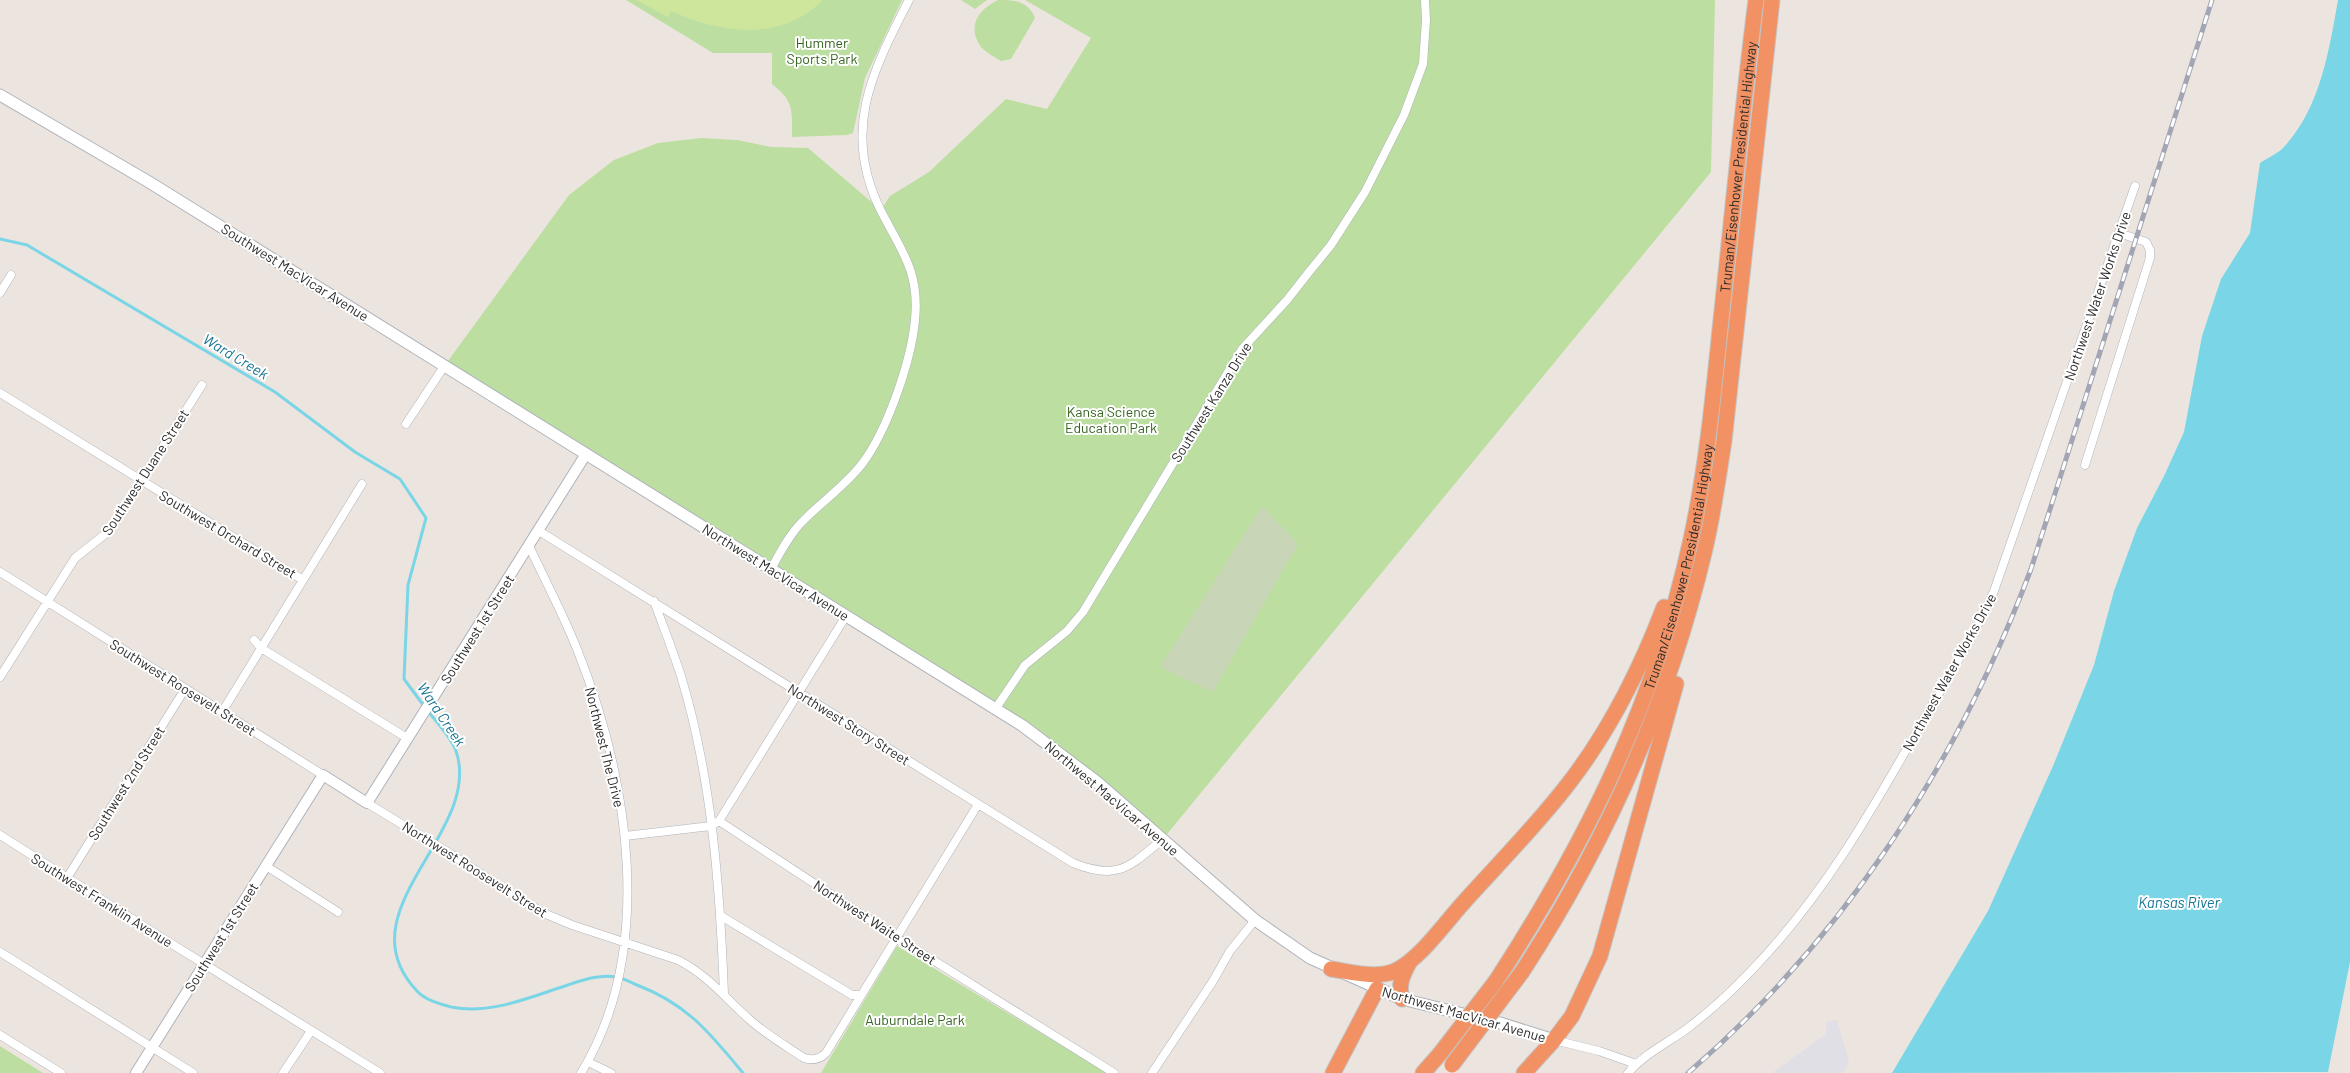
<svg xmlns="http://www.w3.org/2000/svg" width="2350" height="1073" font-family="Barlow,sans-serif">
	<rect width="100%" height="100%" fill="#ece5df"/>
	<!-- industrial -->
	<path fill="#e0dfe5" d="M1837,1020L1849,1062L1843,1073H1772L1826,1034V1022Z"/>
	<!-- green -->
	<path fill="#bcdea0" d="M626,0H902L865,78L853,133L847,135L792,137C792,110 794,101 772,84V53H713Z
		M961,0H987L975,9Z
		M998,0C1015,0 1028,1 1035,18L1011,59L1001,61C995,57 985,52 981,47C966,26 979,9 998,0Z
		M1025,0H1715L1711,172L1163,839L996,708L445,365L569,195L614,160L658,143L701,138L737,140L771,147L808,148L881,210L890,196L929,172L1006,99L1047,109L1091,38Z
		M897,946L1107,1073H821Z
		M0,1046L43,1073H0Z"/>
	<!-- cemetery -->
	<path fill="#c9d5b7" d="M1262,506L1298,544L1213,692L1160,667Z"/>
	<!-- pitch -->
	<path fill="#cee59c" d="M636,0H823C781,42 721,34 671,11L668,17Z"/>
	<!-- water -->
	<path fill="#7ad5e6" d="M2338,0H2350V962L2328,1072L1892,1073L1988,911L2053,766L2094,665L2114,591L2137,528L2165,474L2184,432L2202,336L2221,279L2250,233L2260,163C2267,158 2277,154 2283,148C2320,109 2329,51 2338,0Z"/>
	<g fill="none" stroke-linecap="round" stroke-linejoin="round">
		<!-- stream -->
		<path stroke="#7ad5e6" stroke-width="3" d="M0,239L27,245L275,392L355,452L400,479L426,518L408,585L404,679L424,706
			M428,711C437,723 451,737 456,751C484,833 341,911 417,991C425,1000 440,1004 451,1007C491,1015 530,997 568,985C583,980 600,974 616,977C623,978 630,982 637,985C687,1004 710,1033 743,1073"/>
		<defs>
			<path id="minor" d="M0,293L11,275
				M0,393L303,580
				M406,424L445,365
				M2085,465L2150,258V250L2146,242L2119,233
				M539,531L1073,863C1118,881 1129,867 1163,839
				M529,546C545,580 563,614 577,649C628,777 657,949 581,1073
				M771,569C780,553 789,535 802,522C821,502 844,487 862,464C887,431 911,362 915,320C920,272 901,250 881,211C841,131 872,72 909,0
				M0,572L323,775
				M654,601C663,626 673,651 681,676C712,778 720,888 724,994
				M254,640L261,648L407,738
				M0,677L75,558L109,531L202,385
				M996,708L1025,665L1067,631L1083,612L1242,349L1287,300L1309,272L1331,245L1365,192L1404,115L1423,64L1426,20L1425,0
				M222,712L362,484
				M367,803L451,854L519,899L546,914L572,925L678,960C709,976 725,998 750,1020C767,1035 786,1046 804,1058C813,1061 820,1059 826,1053L977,806
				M719,821L896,937L1114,1073
				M0,835L167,941L380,1073
				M625,836L711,826L719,821L846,616
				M266,866L338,912
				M67,878L185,689
				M721,916L852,995H861
				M0,952L193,1073
				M0,1035L61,1073
				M1554,1040L1599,1051L1636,1064
				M588,1062L611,1073
				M283,1073L311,1031
				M1152,1073L1213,981L1230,951L1255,920
				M1628,1073C1645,1053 1668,1043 1688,1028C1710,1011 1731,992 1750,972C1822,898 1871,812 1921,724C1946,680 1974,637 1994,591L2135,186"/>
			<path id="tertiary" d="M136,1073L323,775L367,803L586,454"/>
			<path id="secondary" d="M0,95L149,182L1023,726L1097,782L1255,920L1310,958L1402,999L1500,1023L1554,1040"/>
			<g id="motorway">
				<path d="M1331,969C1351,972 1376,979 1395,971C1420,959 1445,923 1464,902C1499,863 1537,825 1569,783C1610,730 1640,670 1664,607"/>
				<path d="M1522,972C1606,843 1668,704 1704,553C1713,517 1718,479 1724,441L1772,0"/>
				<path id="s1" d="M1496,981C1587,841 1655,704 1691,539C1706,470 1713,399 1720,329C1732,219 1742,109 1756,0"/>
				<path d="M1402,999C1398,985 1402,976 1409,963"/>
				<path d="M1333,1073L1377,989"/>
				<path d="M1423,1073L1439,1055"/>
				<path d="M1524,1073L1554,1040L1572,1016L1600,956L1676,684"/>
			</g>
		</defs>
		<!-- minor casing -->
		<use href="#minor" stroke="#afb3bb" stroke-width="9"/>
		<!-- tertiary casing -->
		<use href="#tertiary" stroke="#afb3bb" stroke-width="12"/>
		<!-- secondary casing -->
		<use href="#secondary" stroke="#afb3bb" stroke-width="13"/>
		<!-- motorway casing -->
		<use href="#motorway" stroke="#c4c4c4" stroke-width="17"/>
		<!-- minor -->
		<use href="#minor" stroke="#fff" stroke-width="8"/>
		<!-- tertiary -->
		<use href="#tertiary" stroke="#fff" stroke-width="10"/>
		<!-- secondary -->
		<use href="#secondary" stroke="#fff" stroke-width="11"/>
		<!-- motorway -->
		<use href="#motorway" stroke="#f29264" stroke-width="15"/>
		<defs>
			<path id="rail" d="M1688,1073C1844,938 1959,761 2031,569L2212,0"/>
		</defs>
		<!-- rail casing -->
		<use href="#rail" stroke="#a2a6b4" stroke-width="5"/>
		<!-- rail -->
		<use href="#rail" stroke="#fff" stroke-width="3" stroke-dasharray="9" stroke-linecap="butt"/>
		<defs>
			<path id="motorway-bridge" d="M1439,1055L1496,981
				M1452,1065L1522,972"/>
		</defs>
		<!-- motorway-bridge casing -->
		<use href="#motorway-bridge" stroke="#c4c4c4" stroke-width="17" stroke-linecap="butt"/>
		<!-- motorway-bridge -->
		<use href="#motorway-bridge" stroke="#f29264" stroke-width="15"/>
	</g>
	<g text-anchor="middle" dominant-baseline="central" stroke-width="4" stroke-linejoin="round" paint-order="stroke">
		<!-- park labels -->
		<g font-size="14" fill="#356420" stroke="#fff">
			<text x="822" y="42">Hummer<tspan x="822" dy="16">Sports Park</tspan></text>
			<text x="1111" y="411">Kansa Science<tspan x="1111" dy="16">Education Park</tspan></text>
			<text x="915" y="1019">Auburndale Park</text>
		</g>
		<!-- street labels -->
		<g font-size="14" fill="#2b2b2b" stroke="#fff">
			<text stroke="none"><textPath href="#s1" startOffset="861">Truman/Eisenhower Presidential Highway</textPath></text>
			<text transform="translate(295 272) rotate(32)">Southwest MacVicar Avenue</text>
			<text transform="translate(2097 296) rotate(-71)">Northwest Water Works Drive</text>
			<text transform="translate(1211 402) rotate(-58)">Southwest Kanza Drive</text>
			<text transform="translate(145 472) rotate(-57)">Southwest Duane Street</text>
			<text transform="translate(228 534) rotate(31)">Southwest Orchard Street</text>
			<text stroke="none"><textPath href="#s1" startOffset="456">Truman/Eisenhower Presidential Highway</textPath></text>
			<text transform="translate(776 572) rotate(32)">Northwest MacVicar Avenue</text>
			<text transform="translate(477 629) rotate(-58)">Southwest 1st Street</text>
			<text transform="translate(1949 672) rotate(-61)">Northwest Water Works Drive</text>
			<text transform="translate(183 687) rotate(32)">Southwest Roosevelt Street</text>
			<text transform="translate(849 724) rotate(32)">Northwest Story Street</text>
			<text transform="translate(605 747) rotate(76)">Northwest The Drive</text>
			<text transform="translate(126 783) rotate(-58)">Southwest 2nd Street</text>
			<text transform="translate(1112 798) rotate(40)">Northwest MacVicar Avenue</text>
			<text transform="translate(475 869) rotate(32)">Northwest Roosevelt Street</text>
			<text transform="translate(102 900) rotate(32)">Southwest Franklin Avenue</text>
			<text transform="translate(875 922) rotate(33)">Northwest Waite Street</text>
			<text transform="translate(221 937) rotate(-58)">Southwest 1st Street</text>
			<text transform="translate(1464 1014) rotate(16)">Northwest MacVicar Avenue</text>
		</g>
		<!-- water labels -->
		<g font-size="15" font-style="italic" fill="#187693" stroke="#fff">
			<text transform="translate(236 356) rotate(31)">Ward Creek</text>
			<text transform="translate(442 714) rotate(56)">Ward Creek</text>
			<text x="2179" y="902">Kansas River</text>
		</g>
	</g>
</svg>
